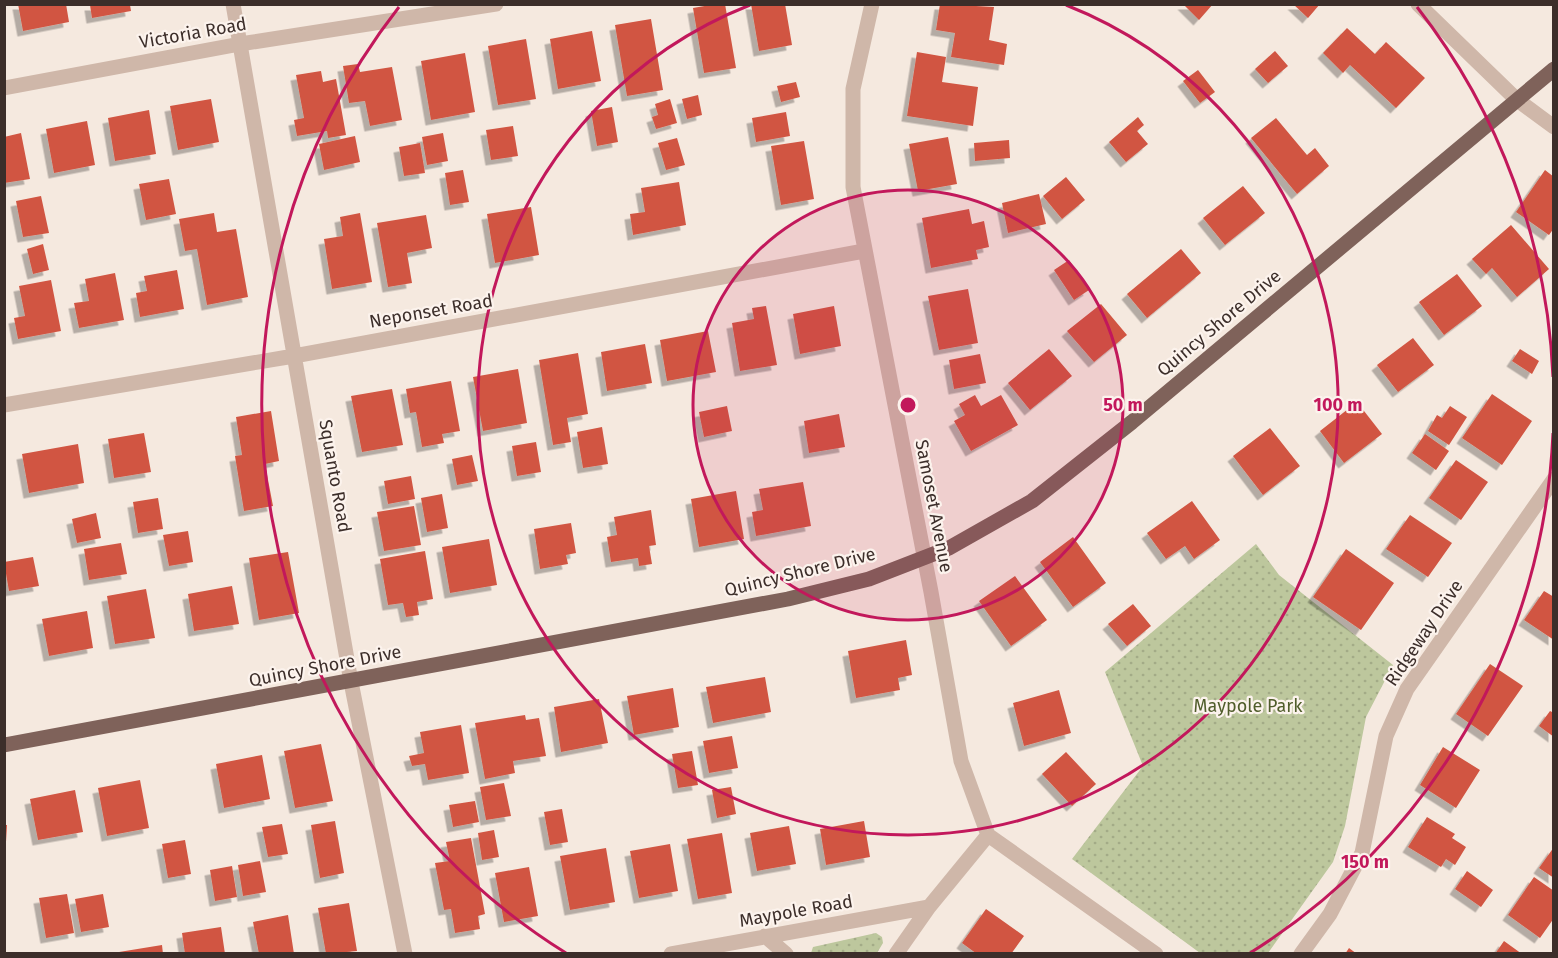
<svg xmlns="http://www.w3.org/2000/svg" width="1558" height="958" font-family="'Fira Sans',sans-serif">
	<defs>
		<pattern id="park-dots" width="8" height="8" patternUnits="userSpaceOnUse" patternTransform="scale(1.5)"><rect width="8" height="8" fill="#bdc79d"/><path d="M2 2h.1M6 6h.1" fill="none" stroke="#a3ab87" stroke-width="1.8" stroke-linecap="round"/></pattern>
		<filter id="shadow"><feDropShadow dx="-5.5" dy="5.5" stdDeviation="0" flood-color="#0004"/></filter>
	</defs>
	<rect width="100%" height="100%" fill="#f5e9df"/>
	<!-- park -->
	<path fill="url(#park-dots)" d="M1256,544L1279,575L1393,665L1366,717L1345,826L1333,862L1268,953H1200L1072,859L1143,766L1105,672Z
		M876,933L882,937L883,943L877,953H811L813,947Z"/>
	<!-- building -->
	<path fill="#d15542" filter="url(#shadow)" d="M18,4H66L69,22L23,31Z
		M716,4H725L736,68L704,73L693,8Z
		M751,4H785L792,45L759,51Z
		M940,4L994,7L989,40L1007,44L1004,65L951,57L955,33L936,30Z
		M1183,4H1213L1199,20Z
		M1293,4H1320L1308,18Z
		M90,5H130L131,11L92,18Z
		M651,19L663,90L627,96L615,25Z
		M1347,28L1375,54L1386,42L1425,78L1396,108L1350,65L1343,73L1323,53Z
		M592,31L601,81L558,89L550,39Z
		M526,39L536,99L498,105L488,46Z
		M1275,51L1288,66L1268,83L1255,69Z
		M917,52L946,57L942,82L978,87L973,126L907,116Z
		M465,53L475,112L431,120L421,61Z
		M358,64L360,72L392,67L402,120L370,126L365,101L349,103L343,66Z
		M1198,70L1215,92L1200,103L1183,81Z
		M321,71L323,82L336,79L346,135L328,138L327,131L297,136L294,120L304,118L296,75Z
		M796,82L800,97L781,102L777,86Z
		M698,95L702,115L687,119L682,99Z
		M211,99L219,142L178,150L170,106Z
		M670,99L677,123L656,129L652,117L658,115L655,104Z
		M612,107L618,142L597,146L591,111Z
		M149,110L156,154L115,161L108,118Z
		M786,112L790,136L756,142L752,118Z
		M1138,117L1144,125L1137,131L1148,144L1126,162L1109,142Z
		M1276,118L1307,155L1315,148L1329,166L1297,194L1251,138Z
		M87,121L95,165L54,173L46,129Z
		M513,126L518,156L491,160L486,130Z
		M21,133L30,179L4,183V137Z
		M443,133L448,161L427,165L422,137Z
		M355,136L360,162L324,170L319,144Z
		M948,137L957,184L918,191L909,144Z
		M677,138L685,165L666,170L658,143Z
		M1009,140L1010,158L975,161L974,143Z
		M804,141L814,199L781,205L771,146Z
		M420,143L425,173L404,176L399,147Z
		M463,170L469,202L450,205L445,173Z
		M1545,170L1554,177V228L1549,235L1516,212Z
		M1066,177L1085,200L1062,219L1043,196Z
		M169,179L176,214L146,220L139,184Z
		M679,182L686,225L633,235L630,214L645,212L641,188Z
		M1243,186L1265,213L1225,245L1203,218Z
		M1039,194L1046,224L1008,233L1002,203Z
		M41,196L49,233L23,237L16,201Z
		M531,207L539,255L495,263L487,214Z
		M969,209L972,224L984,221L989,247L976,250L978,259L931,268L922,218Z
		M214,213L217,232L236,229L248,297L207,305L197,249L185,251L179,219Z
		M360,213L372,282L332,289L324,239L343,236L340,217Z
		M426,215L432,248L407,253L412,283L388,287L377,223Z
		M1511,225L1549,269L1517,297L1492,268L1486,274L1472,259Z
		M43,244L49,270L33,274L27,249Z
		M1181,249L1201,273L1147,318L1127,294Z
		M1069,260L1089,290L1074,300L1054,270Z
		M177,270L184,309L140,317L136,293L147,291L144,276Z
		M115,273L124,320L79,328L74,303L89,301L85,279Z
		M1457,274L1482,306L1444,335L1419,302Z
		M51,280L61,331L18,339L14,318L25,316L19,286Z
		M968,289L978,343L939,350L928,296Z
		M1101,304L1127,335L1094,362L1067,331Z
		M766,306L777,365L740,371L732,323L754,319L752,308Z
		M834,306L841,346L800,354L793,314Z
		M708,331L716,372L667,381L660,340Z
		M1413,338L1434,365L1398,392L1377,365Z
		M645,344L652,383L607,391L601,352Z
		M1049,349L1072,376L1030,410L1008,383Z
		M1520,349L1539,361L1532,374L1512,361Z
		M578,353L588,414L567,418L571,442L553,445L539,360Z
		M980,354L986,383L954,389L949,360Z
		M518,369L527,423L483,431L473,377Z
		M451,381L460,431L442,434L444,443L422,447L416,412L410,413L406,389Z
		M392,389L403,445L362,452L351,396Z
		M1492,394L1532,421L1502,465L1462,438Z
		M975,395L981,406L1001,395L1018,425L971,451L954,421L965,415L959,404Z
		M1357,402L1382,434L1344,463L1320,431Z
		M727,406L732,431L704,437L699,412Z
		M1450,406L1467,417L1449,445L1428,431L1437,415L1442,418Z
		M271,411L279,461L265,464L273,506L244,511L235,456L242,455L236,417Z
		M839,414L845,447L809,453L804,421Z
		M602,427L608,464L583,468L577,432Z
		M1270,428L1300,466L1263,495L1233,456Z
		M144,433L151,472L114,478L108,439Z
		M1425,434L1449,451L1436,470L1412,453Z
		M536,442L541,472L517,476L512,446Z
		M78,444L84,483L29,493L22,454Z
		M472,455L478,481L457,485L452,459Z
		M1456,460L1488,482L1461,520L1429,498Z
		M411,476L415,499L388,504L384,481Z
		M803,482L811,526L756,536L752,512L763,510L759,489Z
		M736,491L744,539L699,547L691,499Z
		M442,494L448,528L427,532L421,498Z
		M158,498L163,529L138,533L133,502Z
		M1192,501L1220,540L1194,559L1185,546L1166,559L1147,533Z
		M414,506L421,545L384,551L377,512Z
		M651,510L656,545L649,546L652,564L639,566L638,558L611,562L607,537L617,535L614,517Z
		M96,513L101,538L77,543L72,519Z
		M1410,515L1452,543L1428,577L1386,549Z
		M571,523L576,553L566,555L568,564L540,569L534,529Z
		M188,531L193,562L169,566L163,535Z
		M1073,537L1106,583L1073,607L1040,562Z
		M489,539L497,585L450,593L442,547Z
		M121,543L127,574L89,580L84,549Z
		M1346,549L1394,583L1361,630L1313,597Z
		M425,551L433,599L417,602L419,615L406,617L403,603L388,605L380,559Z
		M288,552L299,613L259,620L249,558Z
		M33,557L39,586L9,591L4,562Z
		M1015,576L1047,620L1011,646L979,601Z
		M232,586L239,624L194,631L188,594Z
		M146,589L155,638L115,644L107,596Z
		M1544,591L1554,597V640L1524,620Z
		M1133,604L1151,626L1127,646L1108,624Z
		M87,611L93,648L49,656L42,619Z
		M906,640L912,675L898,678L900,690L856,698L848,651Z
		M1490,664L1523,686L1488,736L1456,714Z
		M765,677L771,712L713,723L706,687Z
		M673,688L679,727L634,735L627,696Z
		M1059,690L1071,733L1024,746L1013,703Z
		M599,699L608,743L561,752L554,707Z
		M1550,711L1554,713V737L1539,726Z
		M525,715L526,720L539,718L546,756L513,761L515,773L485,779L475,723Z
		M461,725L469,773L428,780L425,764L412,766L409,756L424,753L420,732Z
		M732,736L738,768L709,773L703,741Z
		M321,744L333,801L295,808L284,751Z
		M1443,747L1480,770L1456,808L1420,785Z
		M692,751L698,785L678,788L672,754Z
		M1066,752L1096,784L1072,806L1042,774Z
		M262,755L270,799L224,808L216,764Z
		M140,780L149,828L107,836L98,788Z
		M504,783L511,816L486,820L480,787Z
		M731,787L736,814L717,818L712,790Z
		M75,790L83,832L38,840L30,799Z
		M475,801L479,822L453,827L449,805Z
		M562,809L568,842L550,845L544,812Z
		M1427,817L1455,834L1452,838L1466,847L1455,865L1446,859L1441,867L1408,847Z
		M335,821L344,873L320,878L311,825Z
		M864,821L870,857L826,865L820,829Z
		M282,824L288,854L268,857L262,827Z
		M4,825H7L6,842L4,841Z
		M789,826L796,864L757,871L750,833Z
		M494,830L499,857L482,860L478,833Z
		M722,833L732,893L698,899L687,839Z
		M471,838L485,914L478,916L480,929L455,933L451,909L444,910L435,863L450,861L446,842Z
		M185,840L191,874L168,878L162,844Z
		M670,844L678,891L639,898L630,851Z
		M1554,847V878L1539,868Z
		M606,848L615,902L570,910L560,856Z
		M260,861L266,892L243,896L238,865Z
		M232,866L237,897L215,901L210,870Z
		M529,867L538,916L504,922L495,873Z
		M1467,871L1493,890L1481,907L1455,889Z
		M1534,877L1554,891V918L1540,938L1508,915Z
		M67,894L74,933L46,938L39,898Z
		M103,894L109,927L81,932L75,899Z
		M349,903L357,951L326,954L318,908Z
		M986,909L1024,936L1011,954H977L962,943Z
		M288,915L294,954H259L253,922Z
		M221,927L225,954H185L182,933Z
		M1504,941L1522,954H1495Z
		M162,945L163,954H120L119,952Z
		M1349,948L1357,954H1345Z"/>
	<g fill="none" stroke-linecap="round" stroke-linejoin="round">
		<!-- minor -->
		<path stroke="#cfb7a9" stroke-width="15" d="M233,4L351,682L405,954
			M872,4L853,89V187L931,592L961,761L988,835L929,907L896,954
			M1418,4L1516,99L1554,127
			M4,88L240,44L496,4
			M4,405L294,356L864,251
			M988,835L1156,954
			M765,936L786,954
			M671,954L929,907
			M1301,954L1330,914L1362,853L1386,736L1407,689L1554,479"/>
		<!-- major -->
		<path stroke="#7f625a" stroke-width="15" d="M4,745L788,599L869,579L949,548L1032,501L1132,422L1554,69"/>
	</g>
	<!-- distance rings -->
	<circle cx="908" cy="405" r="215" fill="#c2185b" fill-opacity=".12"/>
	<g fill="none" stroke="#c2185b" stroke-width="3">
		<circle cx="908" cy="405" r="215"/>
		<path d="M1066 5A430 430 0 1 1 750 5"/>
		<path d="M1553 433A646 646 0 0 1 1250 953M566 953A646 646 0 0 1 399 7M1417 7A646 646 0 0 1 1553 377"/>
	</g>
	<g text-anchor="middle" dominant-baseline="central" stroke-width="4.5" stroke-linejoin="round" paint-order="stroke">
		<!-- street labels -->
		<g font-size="18" fill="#3c2e2a" stroke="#fcf3ed">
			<text transform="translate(193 33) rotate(-10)">Victoria Road</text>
			<text transform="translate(431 311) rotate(-10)">Neponset Road</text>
			<text transform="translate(1219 323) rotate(-40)">Quincy Shore Drive</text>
			<text transform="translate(335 476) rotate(80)">Squanto Road</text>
			<text transform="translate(934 506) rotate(79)">Samoset Avenue</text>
			<text transform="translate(800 572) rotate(-14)">Quincy Shore Drive</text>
			<text transform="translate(1424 633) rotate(-56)">Ridgeway Drive</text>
			<text transform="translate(325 666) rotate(-11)">Quincy Shore Drive</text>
			<text transform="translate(796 911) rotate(-10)">Maypole Road</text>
		</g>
		<!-- park labels -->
		<g font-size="18" fill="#505d2b" stroke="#fcf3ed">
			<text x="1248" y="706">Maypole Park</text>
		</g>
	</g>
	<circle cx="908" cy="405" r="9" fill="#c2185b" stroke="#fcf3ed" stroke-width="3"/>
	<g font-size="18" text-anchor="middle" font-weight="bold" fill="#c2185b" stroke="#fcf3ed" stroke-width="4.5" stroke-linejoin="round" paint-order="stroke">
		<text x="1123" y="411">50 m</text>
		<text x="1338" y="411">100 m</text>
		<text x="1365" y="868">150 m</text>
	</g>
	<!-- border -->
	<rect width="1558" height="958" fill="none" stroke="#3c2e2a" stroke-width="12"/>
</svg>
